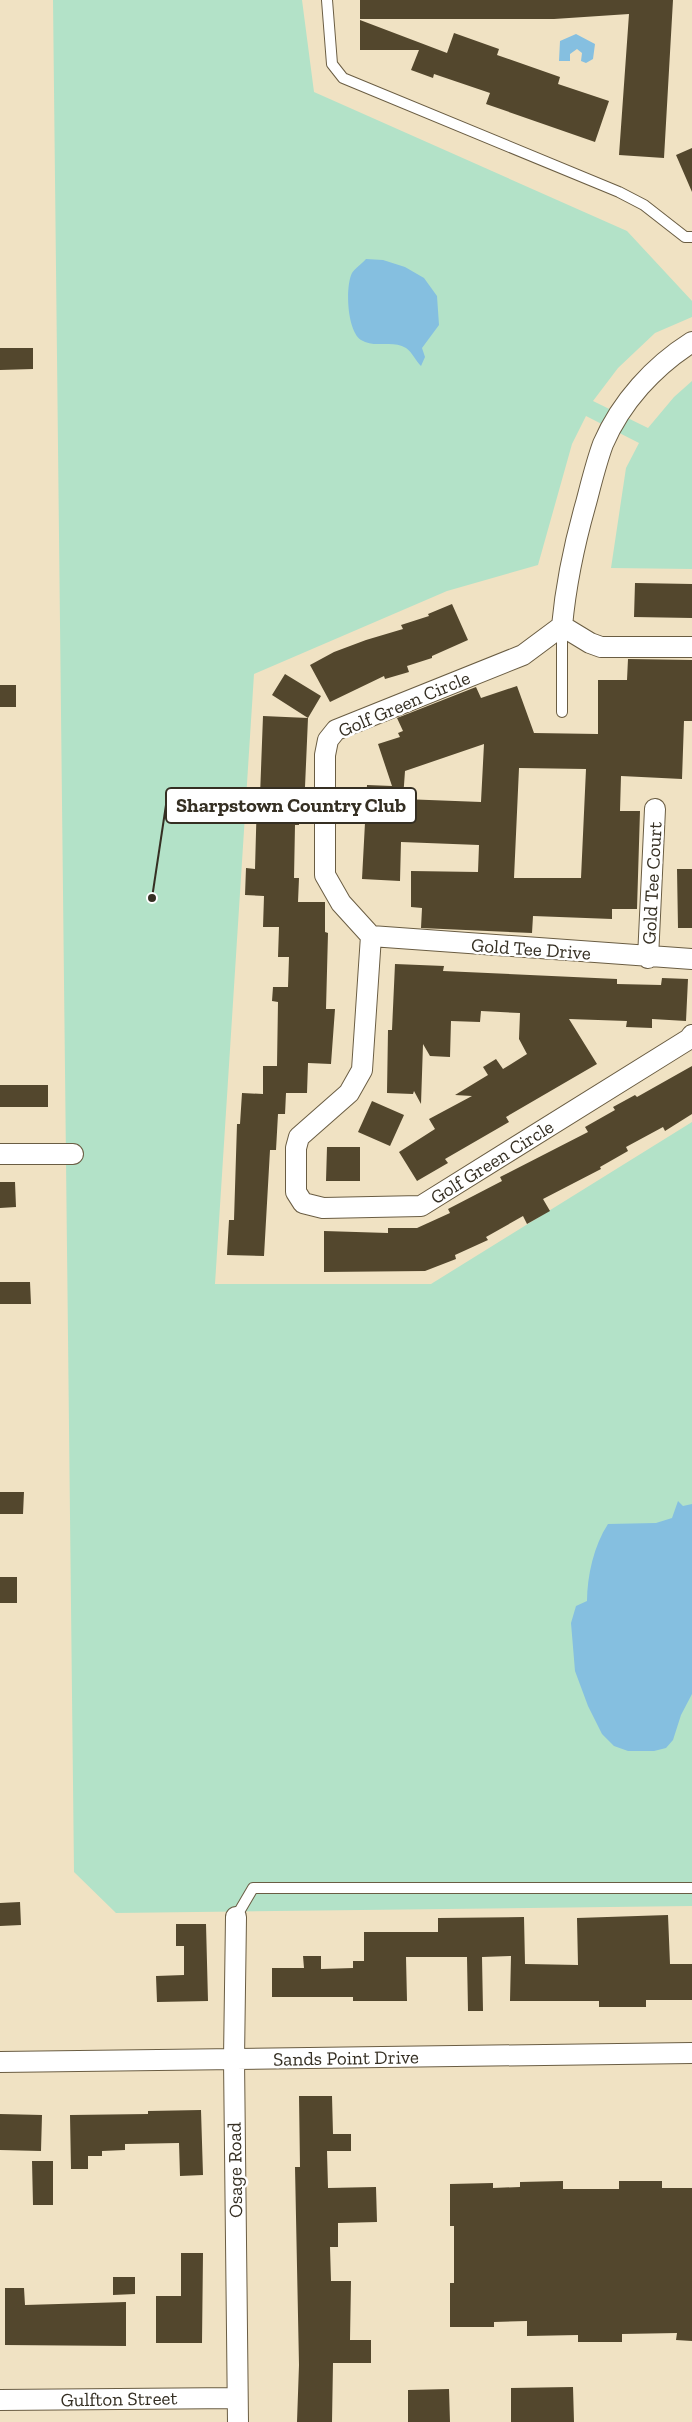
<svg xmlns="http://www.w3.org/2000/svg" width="692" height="2422" font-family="'Zilla Slab',serif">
	<rect width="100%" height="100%" fill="#f0e2c3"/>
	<!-- green -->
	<path fill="#b3e2c8" d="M53,0H302L314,92L627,231L692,301V317L655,333L618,368L593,401L648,428L674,397L692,381V569L611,568L626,468L639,443L586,416L572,444L538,565L447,591L254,674L215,1284H431L692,1122V1906L116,1913L74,1872Z"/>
	<!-- water -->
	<path fill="#85bfe0" d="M576,34L595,44L593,59L586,63L581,61L582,53L577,49L570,54V61H559L560,41Z
		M366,259L383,260L405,267L424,278L437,296L439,325L422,348L425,357L421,366C416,361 412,352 406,348C392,339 375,349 361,340C347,331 345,287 352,273C355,268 362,264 366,259Z
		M678,1501L683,1506L692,1504V1694L681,1715L673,1740L666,1748L654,1751H628L614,1746L602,1734L588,1706L575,1671L571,1623L576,1606L587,1601C587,1576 594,1545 608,1524L656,1523L672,1518Z"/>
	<!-- building -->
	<path fill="#53472d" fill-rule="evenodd" d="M360,0H673L664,158L619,155L629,14L554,19H360Z
		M360,20L447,53L454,33L499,49L497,55L560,77L558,84L609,101L595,142L486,104L490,93L434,74L433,78L411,70L419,50H360Z
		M692,148V192L676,155Z
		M0,348H33V369L0,370Z
		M635,583L692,584V618L634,617Z
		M452,604L468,640L432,656V658L407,666L409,672L385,679L384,676L330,702L310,665L334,652L366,640L403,629L401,625L429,616L428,614Z
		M628,659L692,660V721H684L682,779L621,776L620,811H640L637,909H612V919L533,916L532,933L421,928L422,908L411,907V871L478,872L479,845L401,842L400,881L362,879L367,785L392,786L378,744L400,737L398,733L403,731L397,718L476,687L481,698L517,686L534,733L598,734V680H627ZM484,744L481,802L403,799L405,771ZM519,768L586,769L581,878H514Z
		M285,674L321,696L308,718L272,695Z
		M0,685H16V707H0Z
		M263,716L308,718L305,787H300L299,825H295L294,878H299L298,902H325V932L328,933L326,1009H335L331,1064L308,1063L307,1093H286L285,1114H278L276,1150H270L264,1256L227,1255L229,1220H234L237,1124H240L242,1093L263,1094V1066H277L278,1002L272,1001L273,987H288L289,957H278L279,927H263L264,896L245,895L246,868L255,869L257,796H260Z
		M677,869H692V928H678Z
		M395,964L444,966L443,971L617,979V984L661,985L662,978L688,979L686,1021L652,1019V1028L626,1027L627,1021L569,1019L597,1064L506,1117L509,1122L445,1159L448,1163L417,1181L399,1152L435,1129L429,1119L472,1096L455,1095L488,1075L483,1067L496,1059L503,1069L527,1054L519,1039L520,1013L481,1011L480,1022L451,1021L450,1057L430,1056L423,1044L421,1104L414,1091L413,1094L387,1093L388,1030H392Z
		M692,1066V1114L665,1131L663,1127L626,1147L628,1151L600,1167L601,1169L543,1199L550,1211L527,1224L523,1216L486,1237L488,1240L455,1255L456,1259L425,1271L324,1272V1231L388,1233V1228H417L450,1213L448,1209L502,1181L500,1177L588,1132L585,1127L615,1110L613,1107L635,1095L637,1097Z
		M0,1085H48V1107H0Z
		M372,1101L404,1115L390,1146L358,1132Z
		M327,1147H360V1181H326Z
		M0,1182H15L16,1207L0,1208Z
		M0,1282H30L31,1304H0Z
		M0,1492H24L23,1514H0Z
		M0,1577H17V1603H0Z
		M20,1902L21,1925L0,1926V1903Z
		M668,1915L670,1964H692V2000H646V2007H599V2001H510L511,1956L482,1957L483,2011H468L467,1957H406L407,2001H353V1997H272V1968H304L303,1956H321V1969L353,1968V1961H364V1932H438V1918L524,1917L525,1964L578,1965L577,1918Z
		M176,1924H206L208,2001L157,2002L156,1976L184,1975V1946H176Z
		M299,2096H332L333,2134H351V2151H327L328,2188L376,2187L377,2222L338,2223V2247H330L331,2281H351L350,2340H371V2363H333L332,2422H297L299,2365L295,2167H300Z
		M201,2110L203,2175L180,2176L179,2143L125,2144V2150L102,2151V2156H88V2169H71L70,2115L148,2114V2111Z
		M0,2114L42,2115L41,2151L0,2150Z
		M32,2161H53V2205H33Z
		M563,2181V2189H619V2181H662V2188H692V2341L676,2340L677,2333L622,2334V2342H578V2335L527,2336V2321L494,2322V2327H450V2283H454V2226H450V2184L493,2183V2188L520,2187V2182Z
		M181,2253H203L202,2343H156V2296H181Z
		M113,2277H135V2294L113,2295Z
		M5,2288H24L25,2305L126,2302V2346L5,2345Z
		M573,2387L574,2422H511V2388Z
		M449,2389L450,2422H408V2390Z"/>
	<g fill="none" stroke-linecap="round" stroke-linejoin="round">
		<defs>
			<path id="service" d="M327,0L332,64L343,78L619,192L644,205L685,237H692
				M562,626V712
				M236,1917L253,1888H692"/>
			<path id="minor" d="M562,626C566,583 574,545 586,503C591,484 596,463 603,444C621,402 654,366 692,342
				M692,647H601L590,643L562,626L523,655L336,730L328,740L325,755V875L341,903L371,936L362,1070L349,1093L299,1137L296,1148V1192L303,1203L323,1208L421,1206L689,1039L692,1035
				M371,936L692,959
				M648,958L655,809
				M0,1154H73
				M236,1917L234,2059L238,2422
				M0,2062L692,2053
				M0,2400L237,2398"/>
		</defs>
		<!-- service casing -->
		<use href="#service" stroke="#6a5d43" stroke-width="12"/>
		<!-- minor casing -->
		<use href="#minor" stroke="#6a5d43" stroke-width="22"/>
		<!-- service -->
		<use href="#service" stroke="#fff" stroke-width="10"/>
		<!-- minor -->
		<use href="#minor" stroke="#fff" stroke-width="20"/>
	</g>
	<g text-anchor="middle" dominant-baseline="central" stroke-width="5" stroke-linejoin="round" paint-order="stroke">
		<!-- street labels -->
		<g font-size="19" fill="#352f23" stroke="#fff">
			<text transform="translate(404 704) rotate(-23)">Golf Green Circle</text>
			<text transform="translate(652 883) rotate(-87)">Gold Tee Court</text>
			<text transform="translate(531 949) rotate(4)">Gold Tee Drive</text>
			<text transform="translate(492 1162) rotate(-32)">Golf Green Circle</text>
			<text transform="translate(346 2058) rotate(-1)">Sands Point Drive</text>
			<text transform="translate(235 2170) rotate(-91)">Osage Road</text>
			<text transform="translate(119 2399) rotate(-1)">Gulfton Street</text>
		</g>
	</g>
	<!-- callouts -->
	<path fill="none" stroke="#352f23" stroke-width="2" d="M152 898L166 805"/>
	<circle fill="#352f23" stroke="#fff" stroke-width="2" cx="152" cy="898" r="5"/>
	<rect fill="#fff" stroke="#352f23" stroke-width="2" x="166" y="788" width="250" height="35" rx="5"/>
	<g font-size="20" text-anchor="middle" font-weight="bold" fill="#352f23">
		<text x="291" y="812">Sharpstown Country Club</text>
	</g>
</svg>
